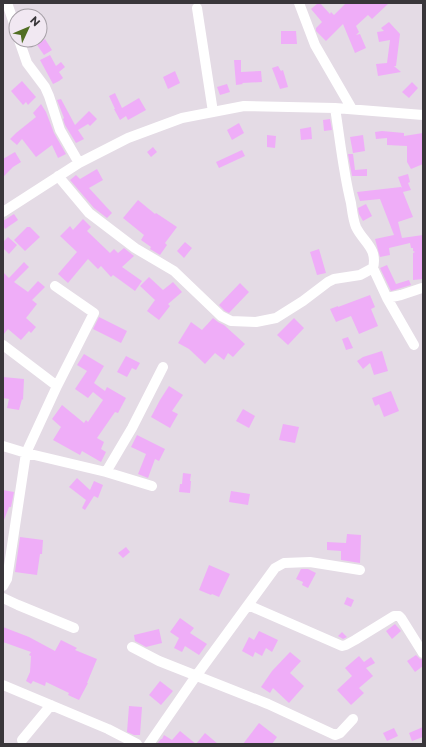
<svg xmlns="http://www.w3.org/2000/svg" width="426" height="747" font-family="Montserrat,sans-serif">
	<rect width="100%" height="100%" fill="#e4dbe5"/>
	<!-- building -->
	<path fill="#efadf8" d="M318,3H320L330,14L331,12L334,15L346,3H389L372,19L368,15L356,26L359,32L356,35L360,34L366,48L355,53L343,24L326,41L316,31V28L322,22L311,9Z
		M389,22L400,34L396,66H394L401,72L378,76L376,64L387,63L390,40L379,42L377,32L384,31L381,28Z
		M281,31H296L297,44H281Z
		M45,39L52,50L44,55L37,45Z
		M50,55L56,66L61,62L65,67L59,72L63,78L59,81L53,84L40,60Z
		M234,60H241V72L261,71L262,82L242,83L243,84L236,85Z
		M278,66L281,71L283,70L288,87L280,89L272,68Z
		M175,71L180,83L168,89L163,77Z
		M22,81L36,97L28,105L26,102L23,105L11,91Z
		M412,82L418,88L409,98L402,92Z
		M227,84L230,92L220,95L217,87Z
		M115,93L122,108L139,98L146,110L128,120L126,116L120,120L114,109H115L109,96Z
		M61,99L75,125L89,111L97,119L90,126L88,124L78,130L84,139L76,143L65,125L63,119L64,118L57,100Z
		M41,104L46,112L54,133L66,154L58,158L52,145L36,157L22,139L17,145L10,139L16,133L36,117L33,113Z
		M330,119L332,130L324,131L323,120Z
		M239,123L244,133L232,140L227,130Z
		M311,127L312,139L301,140L300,129Z
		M382,131L404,133V136L423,133V164L411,169L407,162V146L387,145V138L376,139L375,132Z
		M267,135L276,136L275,148L267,147Z
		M363,135L365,151L353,153L350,137Z
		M153,147L157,152L151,157L147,152Z
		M242,150L245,156L219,168L216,162Z
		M15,152L21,162L13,167L3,177V159Z
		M348,154H353L355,170L367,169V176H352Z
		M97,169L103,180L89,188L112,213L107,218L94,208L70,180L76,175L80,179Z
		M408,174L410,182L408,183L411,190L403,192L413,217L398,222L402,238L423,235V279L413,280V253L415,252L413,251V248H411L410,243L389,248L390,255L380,257L375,239L394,235L380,199L360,201L357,192L401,187L402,188L398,177Z
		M138,200L155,214L156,213L177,227L165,243L167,245L160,255L150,249L151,247L141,240L144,235L123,218Z
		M366,204L372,216L363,221L359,214L358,208Z
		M14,214L18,220L5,229L3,225V221Z
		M83,219L91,227L87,231L110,253L114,249L118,253L124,248L134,256L122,267L142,281L135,291L113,275L111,277L101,266L98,269L88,259L68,283L58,274L77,252L60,236L70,226L73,230Z
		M27,227H30L40,237L25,251L14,240Z
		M8,237L17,245L9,254L3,248V242Z
		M185,242L192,248L184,258L177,251Z
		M319,249L326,273L317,275L310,252Z
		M24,262L29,267L14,282L28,292L38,281L45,287L32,300L37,304L26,318L36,327L31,333L29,331L21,340L8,329L3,335V272L9,278Z
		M387,265L396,284L409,280L411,285L391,291L380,268Z
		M149,277L163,290L173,282L182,292L168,304L170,306L159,320L147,311L155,300L140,286Z
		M240,283L249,292L229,313L225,311L219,305Z
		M370,295L375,307L371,309L378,326L359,334L351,316L336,322L330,309L338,306V307Z
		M99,317L127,331L121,343L93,329Z
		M213,318L218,322L224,325L245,344L233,357L228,353L224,360L215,353L205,364L189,349L178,343L191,322L202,330Z
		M294,318L304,328L288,345L277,335Z
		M348,337L353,348L346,350L342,339Z
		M382,351L388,371L374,375L370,363L363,369L357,361L363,357Z
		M84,354L104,366L94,383L105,391L107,387L126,398L118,413L115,412L97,438L104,442L101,449L106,452L101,462L82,451L80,455L53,440L61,427L52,419L62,405L84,423L86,420L88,422L103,400L93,392L88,398L75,389L87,371L77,365Z
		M126,356L140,363L136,370L132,368L127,377L117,372Z
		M3,377L24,379L23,400L22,399L19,410L7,408L9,399L3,398Z
		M169,386L183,395L172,411L178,414L170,428L151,417L160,400Z
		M391,391L399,411L384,417L379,404L375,406L372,398Z
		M243,409L255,416L249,428L236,421Z
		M283,424L299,427L295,443L279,440Z
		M137,435L165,449L159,461L155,459L148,478L138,474L146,454L131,447Z
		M183,473L191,474L190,481H191L190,493L179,492L180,484H182Z
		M77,478L90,490L94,481L103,485L98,498L94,496L85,510L82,508L86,500L69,487Z
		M3,490L14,492L11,507H9L4,520H3Z
		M231,491L250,494L248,505L229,502Z
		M347,534L361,535L360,563L341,560V551L327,550V542L346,543Z
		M20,537L43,540L42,554H40L37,575L15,572Z
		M126,547L130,552L123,558L118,553Z
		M209,565L230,574L219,597L212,594L211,595L199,590Z
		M301,569H308L316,573L308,588L302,585L303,582L296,579Z
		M347,597L354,600L351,607L344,604Z
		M180,618L194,628L190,633L207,644L199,655L185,646L182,652L174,648L179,638L170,632Z
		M395,624L401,631L392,639L386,631Z
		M3,627L29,637L55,651L61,640L77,648L75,650L97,659L87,683H88L79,700L68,695L69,693L46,682L45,686L33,681L31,684L26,681L30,672L31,656L29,655L31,652L3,642Z
		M159,629L162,643L146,647L135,641L134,635Z
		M259,631L278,640L272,652L266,648L262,656L255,652L253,657L242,651L249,637L254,640Z
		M342,632L347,637L343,639L338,636Z
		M290,652L301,661L290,673L304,686L289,703L273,688L270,693L261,687L272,671Z
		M416,655L420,659H423V666L415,672L407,661Z
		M359,656L364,662L371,657L375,663L366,668L373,676L359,688L364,693L351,705L337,690L352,676L345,668Z
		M160,681L173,691L161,705L149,695Z
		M129,706L142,707L140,735H134L127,732Z
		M259,723L277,737L272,744H243Z
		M423,727V737L412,741L409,733Z
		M394,728L398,736L387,741L383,733Z
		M180,731L196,744L205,733L218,744H157L161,739H162L164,735L172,740Z"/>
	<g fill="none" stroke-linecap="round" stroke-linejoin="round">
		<!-- minor -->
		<path stroke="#fff" stroke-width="10" d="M7,3L16,29
			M299,3L315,45L352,109
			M197,8L213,112
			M19,40L27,63L45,87L49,96L60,130L79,163
			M58,176L89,213L135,248L174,271L221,316L231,321L256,322L276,318L303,301L328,282L334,279L360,275L373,268C378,248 363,242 356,227C353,220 352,210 351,203C343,171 340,139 335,108
			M3,212L79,163L128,138L182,118L244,106L335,108L423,115
			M373,268L387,298L414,345
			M387,298L401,295L422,288
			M3,345L57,386
			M3,446L26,453L106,472L152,486
			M106,472L132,428L163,367
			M3,586L7,579L26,453L57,386L94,313L55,286
			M3,598L18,605L74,628
			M248,605L342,646L346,645L355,640L394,616H399L401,618L423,653
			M132,647L159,661L268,704L335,735L340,733L353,719
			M3,685L108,729L137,744
			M22,740L51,705
			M149,744L196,676L275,568L284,563L310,562L360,570"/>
	</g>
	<!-- border -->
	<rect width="426" height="747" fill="none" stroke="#39363a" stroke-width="8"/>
	<!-- north arrow -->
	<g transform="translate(28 28) rotate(46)"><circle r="19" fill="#f1e8f2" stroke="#a7a1a8"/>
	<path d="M0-3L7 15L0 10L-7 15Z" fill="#516e23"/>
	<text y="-6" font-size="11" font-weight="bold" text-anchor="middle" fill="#39363a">N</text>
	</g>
</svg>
